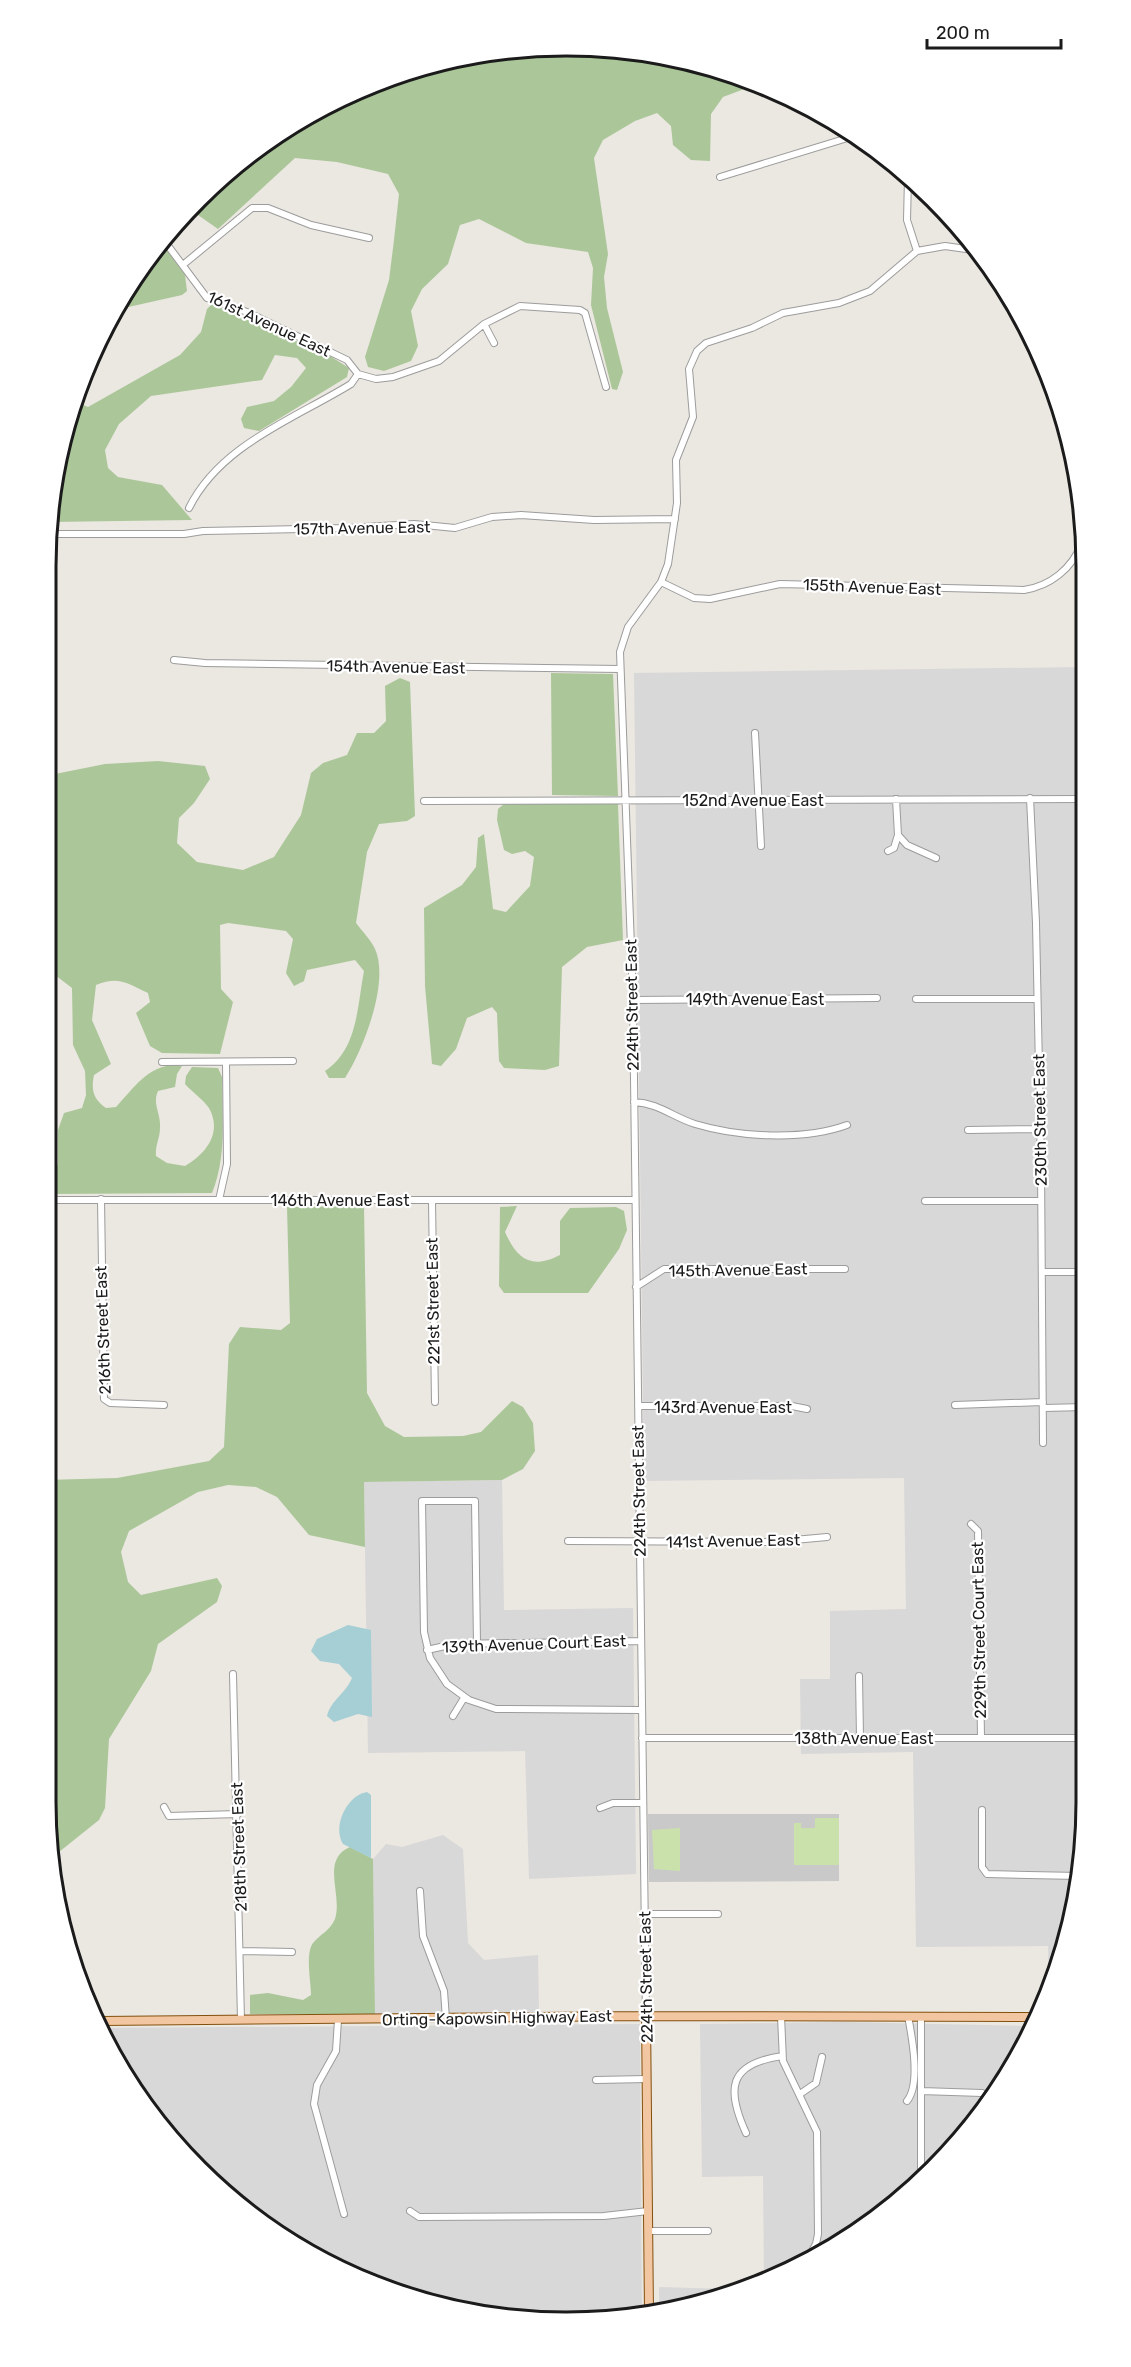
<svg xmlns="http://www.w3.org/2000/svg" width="1131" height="2367" font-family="Rubik,sans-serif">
	<rect width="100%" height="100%" fill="#ebe7e1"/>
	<!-- residential -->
	<path fill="#d9d8d8" d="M1082,667L1086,1802L1076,1903L1049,1994L1048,1946L916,1947L913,1752L801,1754L800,1679H830V1611L906,1609L904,1478L644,1481L634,673Z
		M502,1480L504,1610L633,1608L636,1874L529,1879L525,1751L368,1753L364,1482Z
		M443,1835L463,1849L468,1943L484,1960L538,1955L539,2012L375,2014L373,1859L386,1844L402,1847Z
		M842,2022L1031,2026L957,2145L882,2215L796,2268L764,2278L763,2176L702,2177L700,2024Z
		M640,2024L642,2315L634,2317L464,2312L366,2282L277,2234L153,2119L104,2028Z
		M659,2287L728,2289L659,2310Z"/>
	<!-- religious -->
	<path fill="#c9c9c9" d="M648,1814H839V1881L649,1882Z"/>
	<!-- grass -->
	<path fill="#cbe1ab" d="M815,1818H839V1865H794V1823H801V1828H815Z
		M680,1828V1871L654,1869L652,1830Z"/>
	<!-- forest -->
	<path fill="#abc799" d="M566,45L639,52L641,58H676L760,83L723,97L711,114L710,161L691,160L673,145L671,126L657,113L635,121L603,140L594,158L608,254L604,277L607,308L623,372L617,390L612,389L591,305L593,268L588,252L526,243L479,219L460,225L448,264L422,289L411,311L418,346L411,361L384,371L368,367L365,357L389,280L394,240L399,194L388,174L337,162L295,158L218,229L198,215L180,219L198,197L277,133L367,84L464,55Z
		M161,242L185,275L187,291L182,295L115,310L133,276Z
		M212,304L330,356L349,368L347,377L259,431L244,428L241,419L247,407L274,401L291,387L306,368L297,358L275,355L262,380L151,396L119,424L105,450L108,468L118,477L162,485L192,520L49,522L55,464L78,389L81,404L88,407L180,355L201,332L207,309Z
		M551,673L613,674L618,796L552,795Z
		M400,678L410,682L415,816L407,821L379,824L367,852L356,923C362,931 371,940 375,949C390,982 363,1050 345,1078H329L325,1071C358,1049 357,1007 364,971L355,960L307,970L304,981L294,986L286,973L293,939L286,931L228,923L220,925L221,989L233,1002L220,1054L162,1053L150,1046L136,1013L150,1002L148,993C126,983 119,976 96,985L92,1020L111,1064L94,1075C91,1090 93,1099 106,1108L116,1107C135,1087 151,1061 182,1066L177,1074L175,1087L158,1091C152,1104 161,1113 160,1128C160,1138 155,1145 156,1156L167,1163L185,1166C204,1155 221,1136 211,1112C208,1103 192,1092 185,1084L186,1076L192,1067L218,1068L222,1077C222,1117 227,1156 212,1193L52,1194L49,1185L58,1164V1130L64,1113L82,1108L86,1095L85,1071L73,1045L72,988L55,975L45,976V776L105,764L158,761L205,766L210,779L194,803L179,818L177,843L197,862L243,870L274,857L301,815L311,773L323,763L347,755L357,733H374L386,721L385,686Z
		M505,803L618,804L623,940L587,947L562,967L559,1066L545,1070L504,1068L499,1061L497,1013L492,1007L467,1018L456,1049L441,1066L432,1064L425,986L424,908L462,885L476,867L478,838L484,834L493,909L506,912L530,886L534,857L525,851L512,854L504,850L497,820L498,809Z
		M364,1206L367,1393L385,1426L404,1437L463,1436L481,1432L512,1401L523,1407L533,1423L535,1451L523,1469L502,1480L364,1482L365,1547L309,1535L277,1497L256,1487L228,1485L198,1492L129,1531L121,1552L128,1582L141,1595L217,1578L222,1586L217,1602L158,1644L151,1671L109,1739L105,1808L99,1820L54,1856L45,1801L47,1711L45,1480L117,1478L209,1461L224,1447L229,1344L240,1327L281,1330L290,1323L287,1207Z
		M517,1206L505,1232C517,1259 531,1270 560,1255V1221L570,1208L616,1207L624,1211L627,1230L619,1249L588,1293H504L499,1286L500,1207Z
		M350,1847L373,1859L375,2014H250V1995L268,1993L303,2000L311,1995C311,1981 305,1954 313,1943C320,1934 330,1931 335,1919C343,1894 320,1860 350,1847Z"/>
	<!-- water -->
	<path fill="#a5cfd5" d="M348,1625L371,1630L372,1717L358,1714L334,1722L327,1716C331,1700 346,1693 352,1678L339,1664L320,1661L311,1651L317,1639Z
		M367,1792L371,1795V1858L343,1844C332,1827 347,1795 367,1792Z"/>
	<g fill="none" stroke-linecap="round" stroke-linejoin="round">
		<defs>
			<path id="minor" d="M720,177L854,136
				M908,178L907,220L917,251
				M163,239L207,298L247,312L347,360L358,374
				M184,264L252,208H268L311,225L369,238
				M484,324L494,343
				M358,374L376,379L393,377L439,361L484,324L520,306L580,310L585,313L606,387
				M189,508C220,445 294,419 351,384L358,374
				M48,534H184L203,531L348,528L414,524L455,528L492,517L521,515L594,520L675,519
				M661,582L694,598L710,599L780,584L1024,590C1050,586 1072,569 1082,543
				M174,660L205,663L620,669
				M755,733L761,846
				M1030,798L1036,923L1041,1166L1043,1443
				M424,801L1083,799
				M898,835L907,845L936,858
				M888,851L894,848L898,835L896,799
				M916,999H1037
				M633,1000L877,998
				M162,1062L293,1061
				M634,1102C658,1103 673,1117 695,1124C738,1137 803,1141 847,1125
				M968,1130L1040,1129
				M101,1199L104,1399L110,1403L164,1405
				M45,1200H635
				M219,1200L227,1164L226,1062
				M432,1201L435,1402
				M925,1201H1041
				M1042,1272H1084
				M636,1287L664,1269H845
				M955,1405L1043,1402
				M638,1406H792L807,1409
				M1044,1408L1085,1407
				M971,1524L978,1531L981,1738
				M568,1541L772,1542L827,1537
				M477,1644L475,1501H422L424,1632L430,1658L447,1684L469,1700L496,1709L641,1710
				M427,1650L454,1644L641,1641
				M233,1674L241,2020
				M859,1676L860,1738
				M453,1716L464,1698
				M642,1738H1086
				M1081,1738L1079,1539V1533L1085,1527
				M164,1807L169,1816L238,1814
				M600,1808L613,1803H643
				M982,1810V1867L987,1874L1079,1876
				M420,1891L423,1936L444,1991L446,2019
				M645,1914H718
				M241,1951L292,1952
				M646,2016L633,1000L620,652L628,627L661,582L668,564L677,503L676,460L693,417L689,369L697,351L706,343L752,328L783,313L839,303L870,291L917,251L945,246L980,251
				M781,2016L783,2061L817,2132L818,2234L816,2244L808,2258
				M921,2016V2178
				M338,2020L336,2051L317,2085L314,2104L344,2214
				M596,2080L647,2079
				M921,2091L982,2093
				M800,2094L816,2083L822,2057
				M907,2101C921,2084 912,2037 908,2016
				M746,2133C726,2089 728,2064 782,2056
				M410,2211L419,2217L604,2216L648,2211
				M648,2231H708"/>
			<path id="major" d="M646,2016L649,2313
				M101,2021L646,2016L1037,2017"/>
		</defs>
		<!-- minor casing -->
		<use href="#minor" stroke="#9c9c9c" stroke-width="8"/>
		<!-- major casing -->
		<use href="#major" stroke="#83510e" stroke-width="10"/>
		<!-- minor -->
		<use href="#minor" stroke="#fff" stroke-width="6"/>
		<!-- major -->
		<use href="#major" stroke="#f2c6a0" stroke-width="8"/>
	</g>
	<g text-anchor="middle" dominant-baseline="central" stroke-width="4.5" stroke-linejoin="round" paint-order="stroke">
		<!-- street labels -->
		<g font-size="16" fill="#1b1b1b" stroke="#fff">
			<text transform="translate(269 324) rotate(25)">161st Avenue East</text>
			<text transform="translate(362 528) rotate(-1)">157th Avenue East</text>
			<text transform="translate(872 587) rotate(2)">155th Avenue East</text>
			<text transform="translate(396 667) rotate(1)">154th Avenue East</text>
			<text x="753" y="800">152nd Avenue East</text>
			<text x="755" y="999">149th Avenue East</text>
			<text transform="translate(632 1005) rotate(-91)">224th Street East</text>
			<text transform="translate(1040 1120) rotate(-91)">230th Street East</text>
			<text x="340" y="1200">146th Avenue East</text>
			<text transform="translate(738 1270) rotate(-1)">145th Avenue East</text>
			<text transform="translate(433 1301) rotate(-91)">221st Street East</text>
			<text transform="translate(103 1330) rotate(-92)">216th Street East</text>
			<text x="723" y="1407">143rd Avenue East</text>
			<text transform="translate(639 1491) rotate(-91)">224th Street East</text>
			<text transform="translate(733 1541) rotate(-1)">141st Avenue East</text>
			<text transform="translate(979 1630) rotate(-91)">229th Street Court East</text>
			<text transform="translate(534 1644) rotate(-2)">139th Avenue Court East</text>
			<text x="864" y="1738">138th Avenue East</text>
			<text transform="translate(239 1847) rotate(-92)">218th Street East</text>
			<text transform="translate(646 1977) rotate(-91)">224th Street East</text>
			<text transform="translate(497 2018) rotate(-1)">Orting-Kapowsin Highway East</text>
		</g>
	</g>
	<!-- crop -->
	<path d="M0 0H1131V2367H0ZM566 56H566A510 510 0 0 1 1076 566V1802A510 510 0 0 1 566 2312H566A510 510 0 0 1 56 1802V566A510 510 0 0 1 566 56Z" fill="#fff" fill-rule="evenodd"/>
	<path fill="none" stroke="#1b1b1b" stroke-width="3" d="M566 56H566A510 510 0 0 1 1076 566V1802A510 510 0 0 1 566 2312H566A510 510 0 0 1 56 1802V566A510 510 0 0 1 566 56Z"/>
	<!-- scale -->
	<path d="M927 39v9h134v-9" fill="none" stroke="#1b1b1b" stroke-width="3"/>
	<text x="936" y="39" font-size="18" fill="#1b1b1b" stroke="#ffffff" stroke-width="4.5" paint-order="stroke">200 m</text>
</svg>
